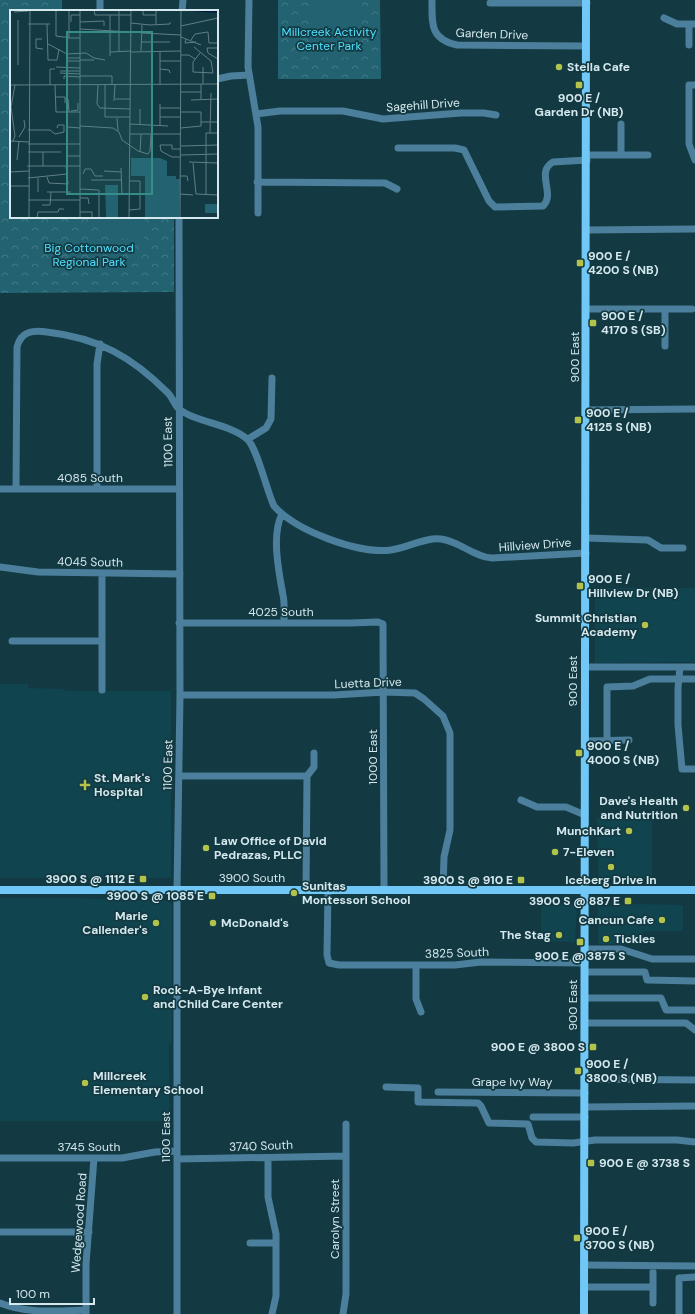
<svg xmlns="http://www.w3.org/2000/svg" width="695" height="1314" font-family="'DM Sans',sans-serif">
	<defs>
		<pattern id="forest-crowns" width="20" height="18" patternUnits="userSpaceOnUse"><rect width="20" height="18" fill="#236371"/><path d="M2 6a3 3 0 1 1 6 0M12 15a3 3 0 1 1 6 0" fill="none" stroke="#427986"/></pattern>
	</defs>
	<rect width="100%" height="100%" fill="#133942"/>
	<!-- built -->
	<path fill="#10444e" d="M595,588H695V662L595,663Z
		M0,684H28V688L65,689V691H171V878H0Z
		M597,818H652V879H598Z
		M0,898H76L168,901L172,905V1040L169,1046L170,1121H0Z
		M541,903L574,904L577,907L575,942L541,941Z
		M638,904L683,905V931H643V944H598V907Z"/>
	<!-- forest -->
	<path fill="url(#forest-crowns)" d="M0,0H62V11H11V217H174V292L0,293Z
		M278,0H380L381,79H278Z"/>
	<!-- garden -->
	<path fill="#236371" d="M312,0H361L362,57L312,58Z
		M97,217H144V240C123,240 107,238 97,217Z"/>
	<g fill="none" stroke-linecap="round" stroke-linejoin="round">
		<!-- minor -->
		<path stroke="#4b7f9b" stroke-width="7" d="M100,0V11
			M249,0L248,67L258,127V213
			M432,0C432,24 430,39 457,45L586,46
			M490,3H587
			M182,11L183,0
			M664,18L677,24H695
			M689,24V45
			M217,79L231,76L249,75
			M695,85H689V144L695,160
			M256,114L280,111H343L383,119L461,113H484L496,115
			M398,148H455L464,150L489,201L495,207L543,206C556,194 535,172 553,162L587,160
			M587,155H648
			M621,155V124
			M257,182L385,183L397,189
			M587,230L695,229
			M587,309H692
			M665,309V346
			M586,410L695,409
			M248,439L266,428L271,419L272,378
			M0,489H179
			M16,489L17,347C21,331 33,330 47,332C99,338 132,357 168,393C173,398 174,404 178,408C193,422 231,424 247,439C257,447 267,492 274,506C296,531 358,554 391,550C407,548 425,537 441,539C459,541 474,557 492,558L586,553
			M97,489V364L100,344
			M282,514C271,535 279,573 283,595C285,604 284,614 284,623
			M586,538L648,540L661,548H683
			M0,567L38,572L180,574
			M102,573V690
			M179,623H350L378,622L383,624L384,890
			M12,641H102
			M586,667H695
			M680,667L678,688V725L682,769H695
			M180,695H334L384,692L415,693L424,699L443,716L450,733V830L444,857L443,890
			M585,741L629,740
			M607,741V687L633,686L650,679H695
			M179,776H307
			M521,800L537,807H566L585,815
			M306,890L307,776L314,767V753
			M328,890L327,955L329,963L339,965H455L481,962L585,963
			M585,949H621L652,959H695
			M416,965V999L421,1012
			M585,972H645L647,980L695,981
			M585,998H661L666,1010H695
			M585,1023H686L695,1030
			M585,1079L695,1080
			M386,1087L418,1088V1102L478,1103L481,1106L489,1123L528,1124L532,1138L536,1142L573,1143L595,1140H677L695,1142
			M438,1092L585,1093
			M585,1107L695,1106
			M533,1117H585
			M0,1158H122L155,1152L177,1151
			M177,1159L346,1156
			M268,1159V1197L276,1234V1296L272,1314
			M0,1232H89
			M250,1243H276
			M584,1265L695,1266
			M653,1272V1303
			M584,1287H653
			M0,1303C27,1314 57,1311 86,1310
			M86,1314V1264L94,1158
			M177,1314V890L180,695L179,217
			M343,1314L346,1294V1124
			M679,1314V1278L695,1277"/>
		<!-- major -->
		<path stroke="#71c7f6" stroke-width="8" d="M0,890H695
			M584,1314L586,0"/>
	</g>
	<!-- markers -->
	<g fill="#b2c34c" stroke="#133942" stroke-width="1.5">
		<circle cx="559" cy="67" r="4"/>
		<rect x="575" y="81" width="8" height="8" rx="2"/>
		<rect x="576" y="259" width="8" height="8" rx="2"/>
		<rect x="589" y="319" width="8" height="8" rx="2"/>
		<rect x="574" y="416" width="8" height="8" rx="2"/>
		<rect x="576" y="582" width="8" height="8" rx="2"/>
		<circle cx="645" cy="625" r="4"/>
		<rect x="575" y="749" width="8" height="8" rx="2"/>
		<path d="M83 779h4v4h4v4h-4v4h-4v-4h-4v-4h4z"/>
		<circle cx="686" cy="808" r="4"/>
		<circle cx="629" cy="831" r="4"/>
		<circle cx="206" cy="848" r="4"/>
		<circle cx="555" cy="852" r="4"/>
		<circle cx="611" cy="867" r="4"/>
		<rect x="139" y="875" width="8" height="8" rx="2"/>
		<rect x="517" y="876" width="8" height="8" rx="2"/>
		<circle cx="294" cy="893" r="4"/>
		<rect x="208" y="892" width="8" height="8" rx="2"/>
		<rect x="624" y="897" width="8" height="8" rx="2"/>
		<circle cx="662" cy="920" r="4"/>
		<circle cx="156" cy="923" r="4"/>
		<circle cx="213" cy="923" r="4"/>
		<circle cx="559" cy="935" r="4"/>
		<circle cx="606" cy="939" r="4"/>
		<rect x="576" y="938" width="8" height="8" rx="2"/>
		<circle cx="145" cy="997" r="4"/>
		<rect x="589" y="1043" width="8" height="8" rx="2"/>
		<rect x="574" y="1067" width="8" height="8" rx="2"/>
		<circle cx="85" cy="1083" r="4"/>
		<rect x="587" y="1159" width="8" height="8" rx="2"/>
		<rect x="573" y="1234" width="8" height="8" rx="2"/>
	</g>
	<g text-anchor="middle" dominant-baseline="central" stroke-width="3.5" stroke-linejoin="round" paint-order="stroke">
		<!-- park labels -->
		<g font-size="12" fill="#4fe0ff" stroke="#133942">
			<text x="329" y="32">Millcreek Activity<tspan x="329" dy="14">Center Park</tspan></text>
			<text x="89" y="248">Big Cottonwood<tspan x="89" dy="14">Regional Park</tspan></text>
		</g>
		<!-- street labels -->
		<g font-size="12" fill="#d4e8ed" stroke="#133942">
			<text transform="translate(492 34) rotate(2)">Garden Drive</text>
			<text transform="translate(423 105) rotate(-4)">Sagehill Drive</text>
			<text transform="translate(575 357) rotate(-90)">900 East</text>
			<text transform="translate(168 442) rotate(-91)">1100 East</text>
			<text x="90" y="478">4085 South</text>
			<text transform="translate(535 545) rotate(-4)">Hillview Drive</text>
			<text transform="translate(90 562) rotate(1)">4045 South</text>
			<text x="281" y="612">4025 South</text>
			<text transform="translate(573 681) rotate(-90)">900 East</text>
			<text transform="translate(368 683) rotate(-2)">Luetta Drive</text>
			<text transform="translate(373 757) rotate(-90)">1000 East</text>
			<text transform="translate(168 765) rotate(-89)">1100 East</text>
			<text x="252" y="878">3900 South</text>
			<text transform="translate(457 953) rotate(-2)">3825 South</text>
			<text transform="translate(573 1005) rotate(-90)">900 East</text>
			<text x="512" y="1082">Grape Ivy Way</text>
			<text transform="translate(166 1137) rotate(-90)">1100 East</text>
			<text transform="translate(261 1146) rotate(-2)">3740 South</text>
			<text x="89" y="1147">3745 South</text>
			<text transform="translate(335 1219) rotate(-90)">Carolyn Street</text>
			<text transform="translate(79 1223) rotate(-86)">Wedgewood Road</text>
		</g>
		<!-- poi labels -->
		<g font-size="12" font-weight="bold" fill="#d4e8ed" stroke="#133942" text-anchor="start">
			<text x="567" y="67">Stella Cafe</text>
			<text x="579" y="98" text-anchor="middle">900 E /<tspan x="579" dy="14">Garden Dr (NB)</tspan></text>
			<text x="588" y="256">900 E /<tspan x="588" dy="14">4200 S (NB)</tspan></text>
			<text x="601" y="316">900 E /<tspan x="601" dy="14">4170 S (SB)</tspan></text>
			<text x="586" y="413">900 E /<tspan x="586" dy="14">4125 S (NB)</tspan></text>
			<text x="588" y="579">900 E /<tspan x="588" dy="14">Hillview Dr (NB)</tspan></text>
			<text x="637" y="618" text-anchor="end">Summit Christian<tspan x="637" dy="14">Academy</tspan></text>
			<text x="587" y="746">900 E /<tspan x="587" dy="14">4000 S (NB)</tspan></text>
			<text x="94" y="778">St. Mark's<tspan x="94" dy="14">Hospital</tspan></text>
			<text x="678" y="801" text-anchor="end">Dave's Health<tspan x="678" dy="14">and Nutrition</tspan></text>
			<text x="621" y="831" text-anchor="end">MunchKart</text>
			<text x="214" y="841">Law Office of David<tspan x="214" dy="14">Pedrazas, PLLC</tspan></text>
			<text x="563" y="852">7-Eleven</text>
			<text x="135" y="879" text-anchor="end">3900 S @ 1112 E</text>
			<text x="513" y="880" text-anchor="end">3900 S @ 910 E</text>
			<text x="611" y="880" text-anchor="middle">Iceberg Drive In</text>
			<text x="302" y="886">Sunitas<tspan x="302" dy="14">Montessori School</tspan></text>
			<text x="204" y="896" text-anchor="end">3900 S @ 1085 E</text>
			<text x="620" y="901" text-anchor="end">3900 S @ 887 E</text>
			<text x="148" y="916" text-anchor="end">Marie<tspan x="148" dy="14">Callender's</tspan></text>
			<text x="654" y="920" text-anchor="end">Cancun Cafe</text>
			<text x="221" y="923">McDonald's</text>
			<text x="551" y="935" text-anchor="end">The Stag</text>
			<text x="614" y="939">Tickles</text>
			<text x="580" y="956" text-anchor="middle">900 E @ 3875 S</text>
			<text x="153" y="990">Rock-A-Bye Infant<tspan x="153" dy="14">and Child Care Center</tspan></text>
			<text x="585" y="1047" text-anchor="end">900 E @ 3800 S</text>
			<text x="586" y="1064">900 E /<tspan x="586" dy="14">3800 S (NB)</tspan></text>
			<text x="93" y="1076">Millcreek<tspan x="93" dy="14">Elementary School</tspan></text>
			<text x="599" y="1163">900 E @ 3738 S</text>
			<text x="585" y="1231">900 E /<tspan x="585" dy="14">3700 S (NB)</tspan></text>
		</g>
	</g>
	<!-- overview -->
	<g transform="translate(10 10)">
		<rect width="208" height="208" fill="#133942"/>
		<path d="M121,148H150L157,151V166H166V169H170L169,208H135V166H121ZM95,175H108V208H96ZM195,194H208V203H195Z" fill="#236371"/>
		<path fill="none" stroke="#001a3e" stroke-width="2" d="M181,0L208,2"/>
		<path fill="none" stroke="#607f86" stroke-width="1" d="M46,0V26L53,27H59V0M84,0L85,5H121M109,0V41M133,0V5H146M4,2L18,1M61,12V5H70M70,12L94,11V16M121,13L140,15L160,14V12M18,14H40M37,14L38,50H47L49,39M146,14V0M171,16L208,8M70,19L121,22M132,23L171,25M171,27L191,35M57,28H70M32,29H26V38L33,39M176,29L175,33L186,32M181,30L185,24L198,22L199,33H208M132,32H160M38,34L57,44L76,43L84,48L95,50M184,37L201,51L203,63L183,62V52L190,43M208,38H197L198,43L208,49M131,41L132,15M100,42L121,41M121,42L171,41M171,45H179L185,49M100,46V5M56,48H70M70,50H84M56,51H70M150,51H171M8,55V10M46,57L70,58M150,59L159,60L160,63M50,61H70M50,63L70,64M70,66H102V75M54,69V66L70,67M193,74V57M0,75L208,74M40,75V59H45M45,75L46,102H70M88,75L87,94L90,98L120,99M95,75V107H120M150,75V41M171,82H191M46,87H55V93M55,89H58L59,102M105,89H120M191,89V74M181,90L208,89M104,91L105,75M150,94V116M150,98H171M130,99V114M61,101L68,100V93M150,107H171M107,108L108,121M191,112H208M120,114L158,116M70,116L103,118L109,122L112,130L128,141L138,144L140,141L141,124M58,117L70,118M171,118L191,116V102H171M18,120H40L45,124M200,123L201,83M45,124L54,122V115H48L47,118M120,124H171M9,127L15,117L14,110M0,131L19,132M3,131L5,126L1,97L5,75M18,134H70M171,136L208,135M18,142H51M33,142V156M130,142L131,124M171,145L208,144M57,146H70M170,147H162L151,141L150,135H162V139H171M7,150L9,131M179,152L208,153M183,153L186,184L208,185M17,156H70M111,158L112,185M94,161L111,162M0,162L19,161M73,164L75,159H81L85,166H93M170,166H177L178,171M37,167L39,173L58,174L56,156M18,168L57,164M81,170H111M1,176H19M70,179L89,180V208M28,182V168M37,182H61M170,184L183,185M196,185V123H208M70,188H78L79,194M18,190H70M32,195H40L41,182M0,198V162M119,200L130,199V171H120M70,202H82V208M19,208L20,0M27,208L28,202H48L49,199H54M70,208V0M119,208L121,0M170,208L171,0"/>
		<path fill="#368d87" fill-opacity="0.15" stroke="#368d87" stroke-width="2" d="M57,22H142V184H57Z"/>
		<rect width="208" height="208" fill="none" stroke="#d4e8ed" stroke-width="2"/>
	</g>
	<!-- scale -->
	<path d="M10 1298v6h84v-6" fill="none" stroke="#d4e8ed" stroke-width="2"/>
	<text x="16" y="1298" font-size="12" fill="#d4e8ed" stroke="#133942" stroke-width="3" paint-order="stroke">100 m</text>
</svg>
